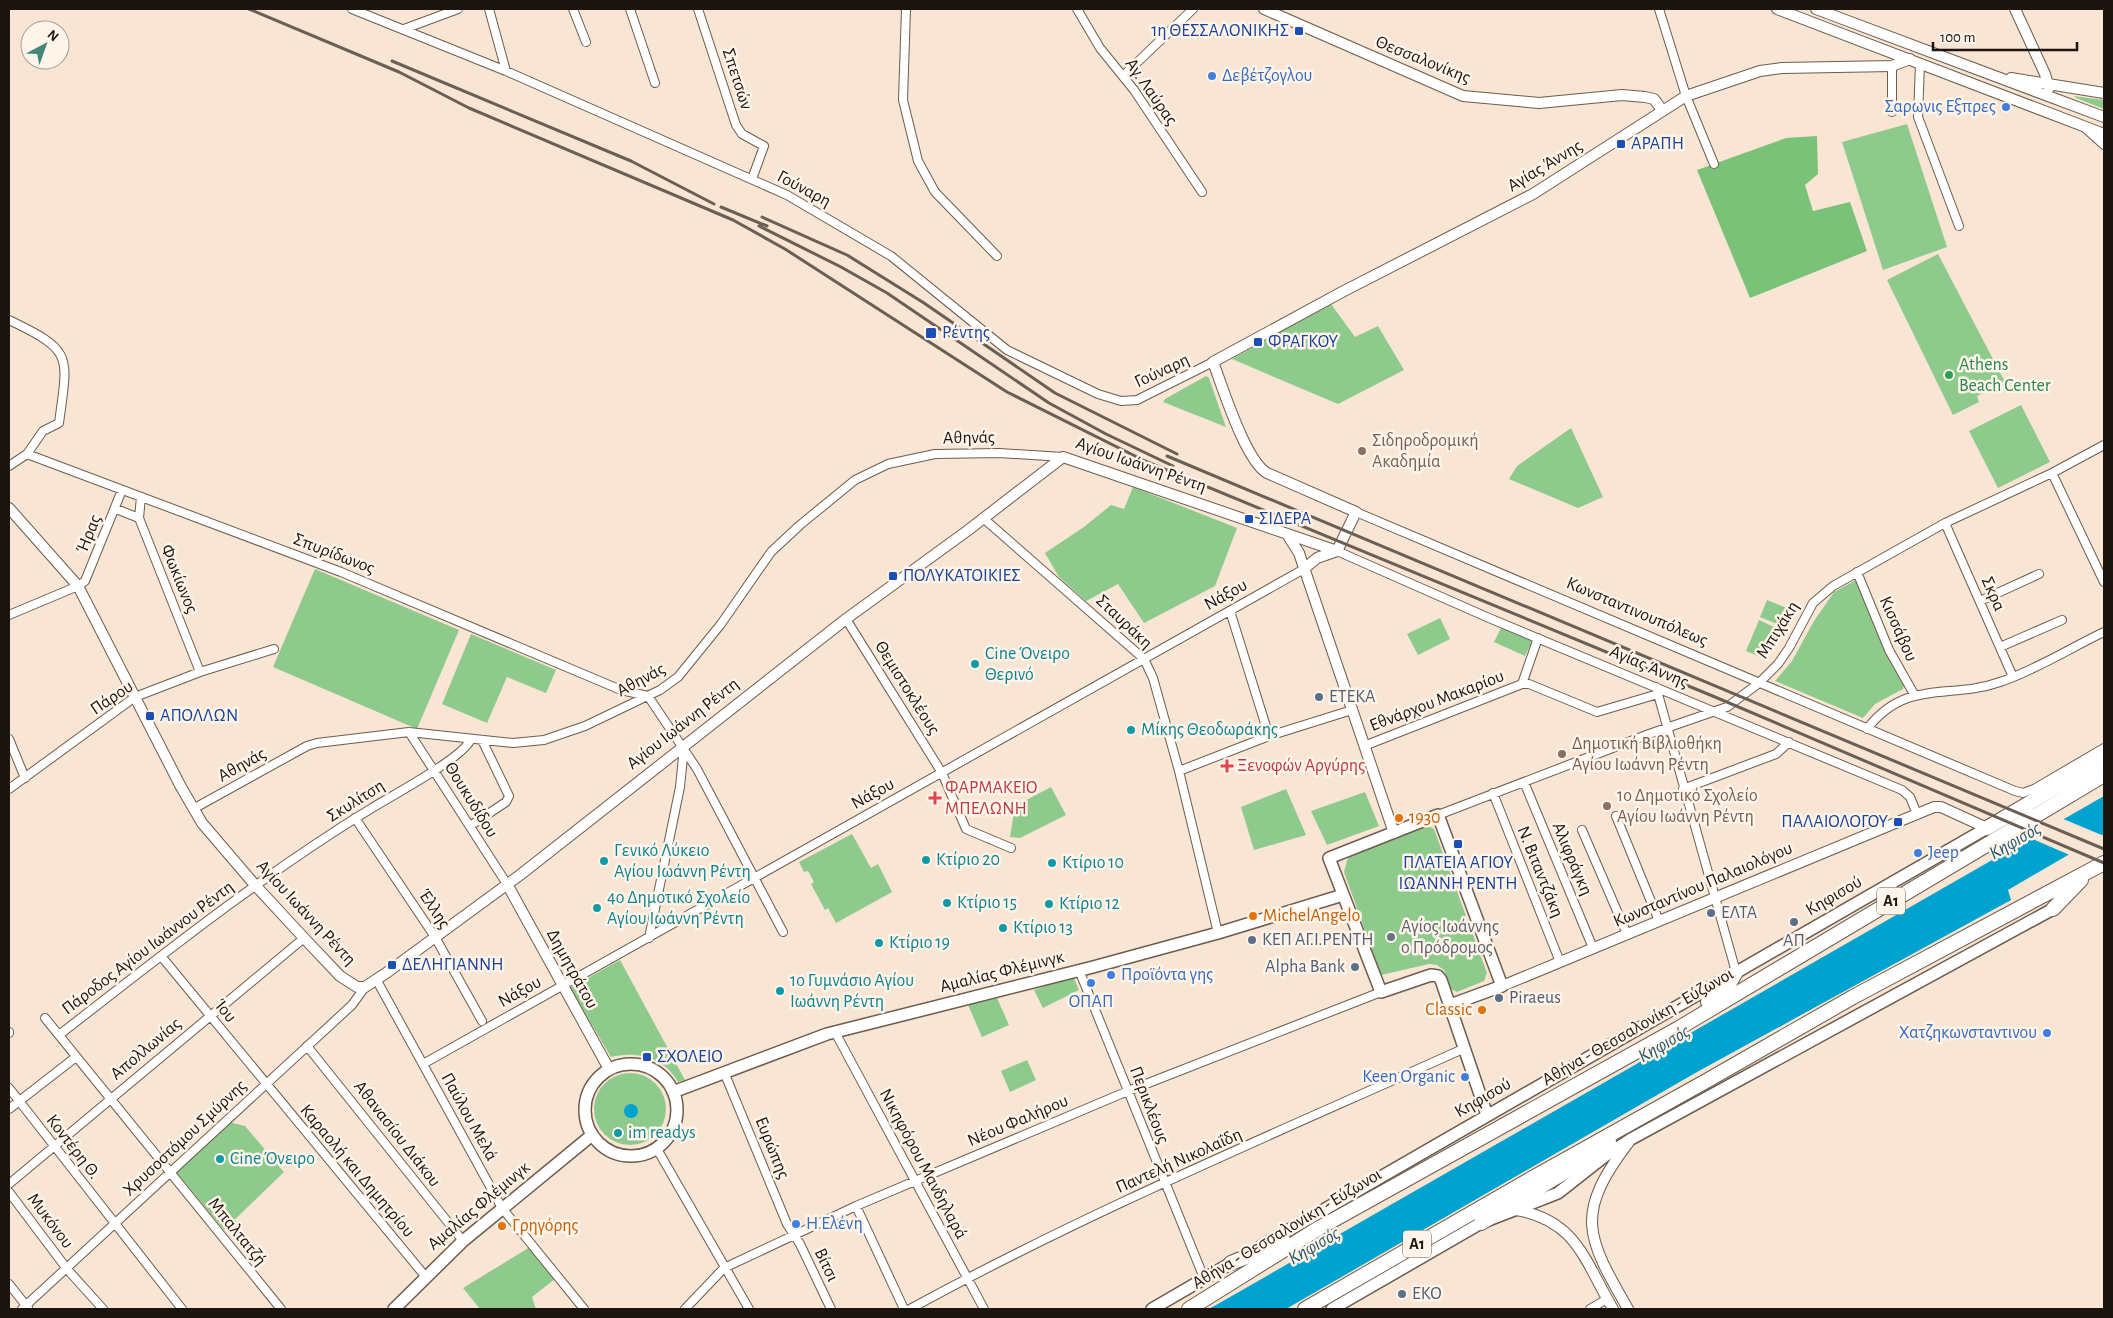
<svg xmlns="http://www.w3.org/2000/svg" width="2113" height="1318" font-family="'Alegreya Sans',sans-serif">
	<rect width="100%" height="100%" fill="#f8e5d3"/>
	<!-- green -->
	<path fill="#8fca8d" d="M2074,96L2104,100V109L2076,98Z
		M1907,124L1947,247L1883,270L1842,142Z
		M1938,254L2005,382L1977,396L1979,402L1953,415L1887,280Z
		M1331,304L1355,337L1378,326L1404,370L1338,404L1232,359Z
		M1206,376L1209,378L1226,427L1163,402L1165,399Z
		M2021,405L2050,462L1998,488L1969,431Z
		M1571,428L1603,497L1578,508L1509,479L1517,466Z
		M1133,487L1237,528L1215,586L1144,623L1118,584L1086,601L1059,577L1045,553L1084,527L1111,505L1124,509Z
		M315,569L459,630L417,729L273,667Z
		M1856,580L1904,685L1903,689L1875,704L1863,718L1775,681L1792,661L1814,621L1834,592Z
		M1767,600L1794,611L1787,628L1760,617Z
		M1440,618L1450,639L1418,655L1407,634Z
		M1759,620L1778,629L1766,659L1746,651Z
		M1502,626L1533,639L1525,656L1494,642Z
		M471,634L556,670L546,693L507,677L487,723L442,704Z
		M1051,787L1066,815L1020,838L1010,837L1015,806Z
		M1286,789L1306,835L1254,850L1241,807Z
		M1365,792L1379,826L1327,845L1311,811Z
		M1427,825L1434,829L1487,973L1484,981L1457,992L1451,989L1444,970L1437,965L1429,964L1381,975L1344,872L1347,860L1351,855Z
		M852,834L871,868L878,864L892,892L836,923L828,908L825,910L811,884L814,882L808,871L804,872L799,862Z
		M620,960L685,1080L678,1082C664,1057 637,1051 611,1057L570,988Z
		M1073,976L1079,990L1043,1008L1034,990Z
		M997,998L1009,1025L982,1037L968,1005Z
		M1027,1060L1036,1080L1010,1092L1001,1071Z
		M594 1109a36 36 0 1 1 72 0a36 36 0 1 1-72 0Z
		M229,1122L245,1126L284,1172L224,1230L176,1172Z
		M530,1247L555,1279L532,1297L536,1309H480L463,1288Z"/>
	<!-- forest -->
	<path fill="#79c277" d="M1817,136L1818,174L1805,185L1813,211L1850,202L1867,251L1750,298L1697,170L1786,138Z"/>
	<!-- water -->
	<path fill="#00a3d0" d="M2104,796V834L2008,890L2011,900L1697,1072L1286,1309H1209Z
		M624 1111a7 7 0 1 1 14 0a7 7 0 1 1-14 0Z"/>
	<!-- pier -->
	<path fill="#f8e5d3" d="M2061,818L2104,836V837L2072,856L2028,837Z"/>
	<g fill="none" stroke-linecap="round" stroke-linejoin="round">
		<defs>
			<path id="minor" d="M352,9L506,71L787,195L891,256L1007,350L1098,394L1121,401L1137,400L1213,362
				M489,9L506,71
				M573,9L586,42
				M630,9L655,83
				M698,9L736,125L742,134L764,146L752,179
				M906,9L903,100L918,161L935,192L997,256
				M1077,9L1100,48L1134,90L1202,192
				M1659,9L1686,96L1714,164
				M404,29L458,9
				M1920,63L1918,117L1959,226
				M1123,76L1193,9
				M1892,112V66
				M2085,128L2104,145
				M9,320C74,351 68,355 59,423L43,431L27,454L9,466
				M27,454L341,572L621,690L648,696
				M2052,473L2104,582
				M141,497L139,518L200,672
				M116,509L139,518
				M1356,512L2015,791L2023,793L2034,789L2104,748
				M983,518L1144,659L1153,678L1179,771L1218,933
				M1945,523L2013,677
				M1337,551L1489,618L1902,790L1910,797L1917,814
				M1857,572L1889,650L1915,696
				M1980,601L2039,574
				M1230,611L1269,736
				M9,615L78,586L85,581L122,490
				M846,619L942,773L966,829L1011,848
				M2000,647L2062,620
				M1522,684H1529L1597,712L1658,694
				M1656,687L1736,972
				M648,696L697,769L783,932
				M1867,729C1906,678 1949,700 2000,682C2036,670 2070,648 2104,632
				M409,732L507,884
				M9,739L25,778
				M1364,746L1522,684L1538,638
				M1179,771L1269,736L1352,710
				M1524,782L1593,948
				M9,789L135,697L200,672L274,649
				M1683,789L1776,754L1789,742
				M1493,793L1560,962
				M193,809L307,746L317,743L409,732L513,743L544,740L585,726L660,690L678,677L721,624L771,552L800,525L855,480L888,464L935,454L999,453L1063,457
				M1438,815L1649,734L1727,707L1759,683L1778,664L1789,648L1813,603L1833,586L1945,523L2052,473L2104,445
				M1616,816L1659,921
				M355,818L435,937L482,1021
				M470,826L506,802L509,796L482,740
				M1582,830L1627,934
				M649,938L680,787L684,747
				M161,956L425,1276
				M1079,970L1204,1278
				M376,979L502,1208L584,1309
				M45,1018L281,1309
				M835,1032L984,1309
				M9,1033V1032
				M59,1035C161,956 262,875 372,808C393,795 463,758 471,739
				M307,1046L463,1241
				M423,1064L1304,569
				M724,1072L787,1224L800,1244L831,1309
				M9,1088L182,1309
				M9,1109L76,1057
				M657,1149L749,1309
				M9,1184L304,938
				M9,1192L67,1269L103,1309
				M856,1206L904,1309
				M9,1284L28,1308
				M22,1309L352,1005L365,987
				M685,1309L724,1268L856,1206L1128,1091L1381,992
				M910,1309C1089,1211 1279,1132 1465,1048
				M1590,1309L1607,1299"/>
			<path id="tertiary" d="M1264,9L1463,96L1539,103L1622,95L1645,97L1654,99L1662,110
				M1777,9L2104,134
				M1816,9L2104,117
				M2015,9L2045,74L2049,88
				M2011,78L2104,93
				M9,508L78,586L181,787L202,823L255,885L304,938L340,976L357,987H365L389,971L520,875L846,619L967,531L1063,457L1337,551
				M1287,534L1299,553L1394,833
				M1337,551L1356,512L1267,473C1245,460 1223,388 1213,362L1342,292L1533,194L1686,96L1760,71L1782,68L1892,66L1910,59
				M1304,569L1317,558L1337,551
				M507,884L609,1069
				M1502,986L1934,807H1941L1987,828
				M1516,1210C1577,1220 1585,1262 1613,1309
				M1628,1309C1586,1236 1574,1214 1629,1142"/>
			<path id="secondary" d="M1450,1005L1502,986L1438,815L1329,858L1381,992L1431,975L1438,976L1441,980L1487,1115
				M585 1110a46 46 0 1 1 92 0a46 46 0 1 1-92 0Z
				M673,1092L827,1034L1093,967L1218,933L1343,895
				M1261,1246L1987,828
				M394,1309L463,1241L592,1135
				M1152,1309L1238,1259
				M1332,1309L1481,1223L1558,1193L1605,1156L1631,1139L2053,909"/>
			<path id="motorway" d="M1987,828L2104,759
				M2053,909L2081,880
				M1708,1002L1729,984L1736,972
				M1481,1223L1591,1156L1609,1142
				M1231,1263L1284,1242
				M1189,1309L1319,1228L1679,1028L2104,775
				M1305,1309L1536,1176L1708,1080L1853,997L2104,863"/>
		</defs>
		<!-- minor casing -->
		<use href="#minor" stroke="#6c5c4d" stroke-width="10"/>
		<!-- tertiary casing -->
		<use href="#tertiary" stroke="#6c5c4d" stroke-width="12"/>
		<!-- secondary casing -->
		<use href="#secondary" stroke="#6c5c4d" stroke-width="14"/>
		<!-- motorway casing -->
		<use href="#motorway" stroke="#6c5c4d" stroke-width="16"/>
		<!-- minor -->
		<use href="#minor" stroke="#fff" stroke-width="8"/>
		<!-- tertiary -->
		<use href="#tertiary" stroke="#fff" stroke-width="10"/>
		<!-- secondary -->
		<use href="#secondary" stroke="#fff" stroke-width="11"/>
		<!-- motorway -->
		<use href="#motorway" stroke="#fff" stroke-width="14"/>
		<!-- rail -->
		<path stroke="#6a5f54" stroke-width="3" d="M249,9L399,72L469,108L733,220L785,249L1007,392L1145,461L1715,697L2104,863
			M392,61L631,161L714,204
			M721,207L767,226
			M762,217L847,255L924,303L1055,393L1177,454
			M759,226L841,267L887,293L1049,403L1106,434L1173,466
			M1167,456L2104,849"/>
	</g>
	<!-- markers -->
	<g fill="#1a4fb4" stroke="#fff4e9" stroke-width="2">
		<rect x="1294" y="26" width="10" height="10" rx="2.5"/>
		<rect x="1616" y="139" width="10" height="10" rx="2.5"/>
		<rect x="925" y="327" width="12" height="12" rx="2.5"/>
		<rect x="1253" y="337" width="10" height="10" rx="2.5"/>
		<rect x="1244" y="514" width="10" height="10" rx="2.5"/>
		<rect x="888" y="571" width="10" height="10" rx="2.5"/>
		<rect x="145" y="711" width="10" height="10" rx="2.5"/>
		<rect x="1893" y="817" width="10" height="10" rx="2.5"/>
		<rect x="1453" y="839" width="10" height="10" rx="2.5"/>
		<rect x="387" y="960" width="10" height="10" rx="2.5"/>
		<rect x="642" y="1052" width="10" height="10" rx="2.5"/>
	</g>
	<g fill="#3f7fe0" stroke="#fff4e9" stroke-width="2">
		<circle cx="1212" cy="76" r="5"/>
		<circle cx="2006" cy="107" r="5"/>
		<circle cx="1918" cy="853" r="5"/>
		<circle cx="1111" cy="975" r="5"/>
		<circle cx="1091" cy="983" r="5"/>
		<circle cx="2047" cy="1033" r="5"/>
		<circle cx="1465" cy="1077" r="5"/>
		<circle cx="796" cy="1224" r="5"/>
	</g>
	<circle fill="#2e9e5b" stroke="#fff4e9" stroke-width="2" cx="1949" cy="375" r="5"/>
	<g fill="#8d6e63" stroke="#fff4e9" stroke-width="2">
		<circle cx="1362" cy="451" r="5"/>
		<circle cx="1562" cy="754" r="5"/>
		<circle cx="1607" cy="806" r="5"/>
	</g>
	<g fill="#0f9aa8" stroke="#fff4e9" stroke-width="2">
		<circle cx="975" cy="664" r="5"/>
		<circle cx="1131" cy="730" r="5"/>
		<circle cx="926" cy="860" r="5"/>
		<circle cx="604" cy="861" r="5"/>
		<circle cx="1052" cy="863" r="5"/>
		<circle cx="947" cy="903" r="5"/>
		<circle cx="1049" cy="904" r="5"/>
		<circle cx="597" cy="908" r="5"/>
		<circle cx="1003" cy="928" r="5"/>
		<circle cx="879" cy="943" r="5"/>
		<circle cx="780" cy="991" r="5"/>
		<circle cx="618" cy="1133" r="5"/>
		<circle cx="220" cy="1159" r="5"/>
	</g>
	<g fill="#5c6f8a" stroke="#fff4e9" stroke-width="2">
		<circle cx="1319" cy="697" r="5"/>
		<circle cx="1711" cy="913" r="5"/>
		<circle cx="1794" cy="922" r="5"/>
		<circle cx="1252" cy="940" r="5"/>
		<circle cx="1355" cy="967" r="5"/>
		<circle cx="1499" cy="998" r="5"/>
		<circle cx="1402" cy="1294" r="5"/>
	</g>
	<g fill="#e0444e" stroke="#fff4e9" stroke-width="2">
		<path d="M1224.5 758.5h5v5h5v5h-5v5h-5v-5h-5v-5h5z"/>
		<path d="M932.5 790.5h5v5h5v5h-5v5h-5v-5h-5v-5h5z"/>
	</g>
	<g fill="#e8710a" stroke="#fff4e9" stroke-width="2">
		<circle cx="1399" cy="818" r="5"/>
		<circle cx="1253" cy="916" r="5"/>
		<circle cx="1482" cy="1010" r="5"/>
		<circle cx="502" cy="1226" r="5"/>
	</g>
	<circle fill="#6b7280" stroke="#fff4e9" stroke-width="2" cx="1391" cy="937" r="5"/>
	<g text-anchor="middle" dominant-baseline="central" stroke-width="5" stroke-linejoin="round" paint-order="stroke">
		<!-- shield labels -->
		<g fill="#fff4e9" stroke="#605850" stroke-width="1">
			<rect x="1877" y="887.5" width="28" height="27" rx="4"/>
			<rect x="1403" y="1230.5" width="28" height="27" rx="4"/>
		</g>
		<g font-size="16" font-weight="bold" fill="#1c150f">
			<text x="1891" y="901">Α1</text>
			<text x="1417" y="1244">Α1</text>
		</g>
		<!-- transit labels -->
		<g font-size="18" fill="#164399" stroke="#fff4e9" text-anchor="start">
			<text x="1289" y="31" text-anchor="end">1η ΘΕΣΣΑΛΟΝΙΚΗΣ</text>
			<text x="1631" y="144">ΑΡΑΠΗ</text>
			<text x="942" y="333">Ρέντης</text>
			<text x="1268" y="342">ΦΡΑΓΚΟΥ</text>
			<text x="1259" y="519">ΣΙΔΕΡΑ</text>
			<text x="903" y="576">ΠΟΛΥΚΑΤΟΙΚΙΕΣ</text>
			<text x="160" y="716">ΑΠΟΛΛΩΝ</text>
			<text x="1888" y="822" text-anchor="end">ΠΑΛΑΙΟΛΟΓΟΥ</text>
			<text x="1458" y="863" text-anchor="middle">ΠΛΑΤΕΙΑ ΑΓΙΟΥ<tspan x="1458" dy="21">ΙΩΑΝΝΗ ΡΕΝΤΗ</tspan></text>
			<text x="402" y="965">ΔΕΛΗΓΙΑΝΝΗ</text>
			<text x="657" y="1057">ΣΧΟΛΕΙΟ</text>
		</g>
		<!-- street labels -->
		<g font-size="18" fill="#1c150f" stroke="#fff4e9">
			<text transform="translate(1423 60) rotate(22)">Θεσσαλονίκης</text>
			<text transform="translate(737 79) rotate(72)">Σπετσών</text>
			<text transform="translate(1151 92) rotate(55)">Αγ. Λαύρας</text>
			<text transform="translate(1545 166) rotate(-31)">Αγίας Άννης</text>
			<text transform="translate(804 189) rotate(28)">Γούναρη</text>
			<text transform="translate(1162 371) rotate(-25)">Γούναρη</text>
			<text transform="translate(969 438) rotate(-1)">Αθηνάς</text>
			<text transform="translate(1141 465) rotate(19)">Αγίου Ιωάννη Ρέντη</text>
			<text transform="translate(89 534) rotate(-68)">Ήρας</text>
			<text transform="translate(334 554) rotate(21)">Σπυρίδωνος</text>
			<text transform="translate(179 579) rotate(68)">Φωκίωνος</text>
			<text transform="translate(1993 594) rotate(66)">Σκρα</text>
			<text transform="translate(1226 595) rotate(-29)">Νάξου</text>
			<text transform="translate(1637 612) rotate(23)">Κωνσταντινουπόλεως</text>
			<text transform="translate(1124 622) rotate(43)">Σταυράκη</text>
			<text transform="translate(1898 629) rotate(66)">Κισσάβου</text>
			<text transform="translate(1778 630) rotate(-58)">Μπιχάκη</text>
			<text transform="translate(1649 667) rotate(23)">Αγίας Άννης</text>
			<text transform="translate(641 680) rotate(-28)">Αθηνάς</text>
			<text transform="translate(907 688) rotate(58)">Θεμιστοκλέους</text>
			<text transform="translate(112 698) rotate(-34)">Πάρου</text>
			<text transform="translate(1437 701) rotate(-21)">Εθνάρχου Μακαρίου</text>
			<text transform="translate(683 724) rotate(-38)">Αγίου Ιωάννη Ρέντη</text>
			<text transform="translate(242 765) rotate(-29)">Αθηνάς</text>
			<text transform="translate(873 794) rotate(-29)">Νάξου</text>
			<text transform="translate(471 800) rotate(58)">Θουκυδίδου</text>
			<text transform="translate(356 801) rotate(-32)">Σκυλίτση</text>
			<text transform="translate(1572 859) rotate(67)">Αλιφράγκη</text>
			<text transform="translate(1540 872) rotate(68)">Ν. Βιταντζάκη</text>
			<text transform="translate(1703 885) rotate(-23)">Κωνσταντίνου Παλαιολόγου</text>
			<text transform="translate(1834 896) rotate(-30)">Κηφισού</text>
			<text transform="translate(434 909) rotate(57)">Έλλης</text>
			<text transform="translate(306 913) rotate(47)">Αγίου Ιωάννη Ρέντη</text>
			<text transform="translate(148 948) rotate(-37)">Πάροδος Αγίου Ιωάννου Ρέντη</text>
			<text transform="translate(572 969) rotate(61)">Δημητράτου</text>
			<text transform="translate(1002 972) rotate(-14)">Αμαλίας Φλέμινγκ</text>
			<text transform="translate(520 992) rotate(-29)">Νάξου</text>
			<text transform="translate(225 1011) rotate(50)">Ίου</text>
			<text transform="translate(1638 1027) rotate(-30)">Αθήνα - Θεσσαλονίκη - Εύζωνοι</text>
			<text transform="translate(146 1049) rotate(-40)">Απολλωνίας</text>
			<text transform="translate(1483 1098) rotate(-30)">Κηφισού</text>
			<text transform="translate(1149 1105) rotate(69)">Περικλέους</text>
			<text transform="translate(469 1117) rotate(61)">Παύλου Μελά</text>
			<text transform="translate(1018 1121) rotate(-23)">Νέου Φαλήρου</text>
			<text transform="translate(397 1134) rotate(52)">Αθανασίου Διάκου</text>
			<text transform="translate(185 1138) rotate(-43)">Χρυσοστόμου Σμύρνης</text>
			<text transform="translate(73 1147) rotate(52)">Κοντέρη Θ.</text>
			<text transform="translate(772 1148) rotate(68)">Ευρώπης</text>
			<text transform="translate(1179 1161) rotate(-24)">Παντελή Νικολαΐδη</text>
			<text transform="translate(923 1164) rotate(62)">Νικηφόρου Μανδηλαρά</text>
			<text transform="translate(357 1171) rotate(50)">Καραολή και Δημητρίου</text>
			<text transform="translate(479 1206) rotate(-40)">Αμαλίας Φλέμινγκ</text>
			<text transform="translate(50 1221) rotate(53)">Μυκόνου</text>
			<text transform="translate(1287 1229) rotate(-31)">Αθήνα - Θεσσαλονίκη - Εύζωνοι</text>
			<text transform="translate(237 1232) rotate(51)">Μπαλτατζή</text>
			<text transform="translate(826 1265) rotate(65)">Βίτσι</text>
		</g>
		<!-- shop labels -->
		<g font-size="18" fill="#366cbe" stroke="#fff4e9" text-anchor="start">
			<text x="1222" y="76">Δεβέτζογλου</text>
			<text x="1996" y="107" text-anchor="end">Σαρωνις Εξπρες</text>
			<text x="1928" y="853">Jeep</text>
			<text x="1121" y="975">Προϊόντα γης</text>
			<text x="1091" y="1002" text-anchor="middle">ΟΠΑΠ</text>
			<text x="2037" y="1033" text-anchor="end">Χατζηκωνσταντινου</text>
			<text x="1455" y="1077" text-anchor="end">Keen Organic</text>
			<text x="806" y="1224">Η Ελένη</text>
		</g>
		<!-- leisure labels -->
		<g font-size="18" fill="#27864d" stroke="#fff4e9" text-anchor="start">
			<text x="1959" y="365">Athens<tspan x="1959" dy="21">Beach Center</tspan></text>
		</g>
		<!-- education labels -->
		<g font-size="18" fill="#785e54" stroke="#fff4e9" text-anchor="start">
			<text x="1372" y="441">Σιδηροδρομική<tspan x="1372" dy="21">Ακαδημία</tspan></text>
			<text x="1572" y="744">Δημοτική Βιβλιοθήκη<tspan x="1572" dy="21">Αγίου Ιωάννη Ρέντη</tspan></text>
			<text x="1617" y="796">1ο Δημοτικό Σχολείο<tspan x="1617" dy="21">Αγίου Ιωάννη Ρέντη</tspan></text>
		</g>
		<!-- culture labels -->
		<g font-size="18" fill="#0d838f" stroke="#fff4e9" text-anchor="start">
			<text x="985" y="654">Cine Όνειρο<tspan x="985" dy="21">Θερινό</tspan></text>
			<text x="1141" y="730">Μίκης Θεοδωράκης</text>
			<text x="614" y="851">Γενικό Λύκειο<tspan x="614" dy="21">Αγίου Ιωάννη Ρέντη</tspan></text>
			<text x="936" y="860">Κτίριο 20</text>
			<text x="1062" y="863">Κτίριο 10</text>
			<text x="607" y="898">4ο Δημοτικό Σχολείο<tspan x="607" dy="21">Αγίου Ιωάννη Ρέντη</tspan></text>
			<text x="957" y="903">Κτίριο 15</text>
			<text x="1059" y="904">Κτίριο 12</text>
			<text x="1013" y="928">Κτίριο 13</text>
			<text x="889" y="943">Κτίριο 19</text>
			<text x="790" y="981">1ο Γυμνάσιο Αγίου<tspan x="790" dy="21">Ιωάννη Ρέντη</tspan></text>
			<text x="628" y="1133">im readys</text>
			<text x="230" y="1159">Cine Όνειρο</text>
		</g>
		<!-- service labels -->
		<g font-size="18" fill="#4e5e75" stroke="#fff4e9" text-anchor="start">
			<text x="1329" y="697">ΕΤΕΚΑ</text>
			<text x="1721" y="913">ΕΛΤΑ</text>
			<text x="1262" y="940">ΚΕΠ ΑΓ.Ι.ΡΕΝΤΗ</text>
			<text x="1794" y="941" text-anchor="middle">ΑΠ</text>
			<text x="1345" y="967" text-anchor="end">Alpha Bank</text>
			<text x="1509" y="998">Piraeus</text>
			<text x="1412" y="1294">EKO</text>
		</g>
		<!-- health labels -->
		<g font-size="18" fill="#be3a42" stroke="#fff4e9" text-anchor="start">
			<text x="1237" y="766">Ξενοφών Αργύρης</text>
			<text x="945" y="788">ΦΑΡΜΑΚΕΙΟ<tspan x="945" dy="21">ΜΠΕΛΩΝΗ</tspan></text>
		</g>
		<!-- food labels -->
		<g font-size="18" fill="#c56008" stroke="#fff4e9" text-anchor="start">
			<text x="1409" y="818">1930</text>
			<text x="1263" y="916">MichelAngelo</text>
			<text x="1472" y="1010" text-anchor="end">Classic</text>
			<text x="512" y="1226">Γρηγόρης</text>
		</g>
		<!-- worship labels -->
		<g font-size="18" fill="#5b616d" stroke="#fff4e9" text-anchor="start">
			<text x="1401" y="927">Αγίος Ιωάννης<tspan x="1401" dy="21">ο Πρόδρομος</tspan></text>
		</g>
		<!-- water labels -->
		<g font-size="19" font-style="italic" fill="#225569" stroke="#fff4e9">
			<text transform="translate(2015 841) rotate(-30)">Κηφισός</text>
			<text transform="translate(1664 1044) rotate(-30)">Κηφισός</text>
			<text transform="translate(1314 1246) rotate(-30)">Κηφισός</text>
		</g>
	</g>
	<!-- border -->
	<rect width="2113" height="1318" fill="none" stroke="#1c150f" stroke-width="20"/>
	<!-- north arrow -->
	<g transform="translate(45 45) rotate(41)"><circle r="24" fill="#fff4e9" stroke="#a49b92"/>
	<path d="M0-4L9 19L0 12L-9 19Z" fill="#43877b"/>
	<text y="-8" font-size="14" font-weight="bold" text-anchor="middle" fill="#1c150f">N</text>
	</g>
	<!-- scale -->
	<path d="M1933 42v8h144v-8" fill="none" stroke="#1c150f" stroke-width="2.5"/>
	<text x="1940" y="42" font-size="15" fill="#1c150f" stroke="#fff4e9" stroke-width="4" paint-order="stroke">100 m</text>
</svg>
